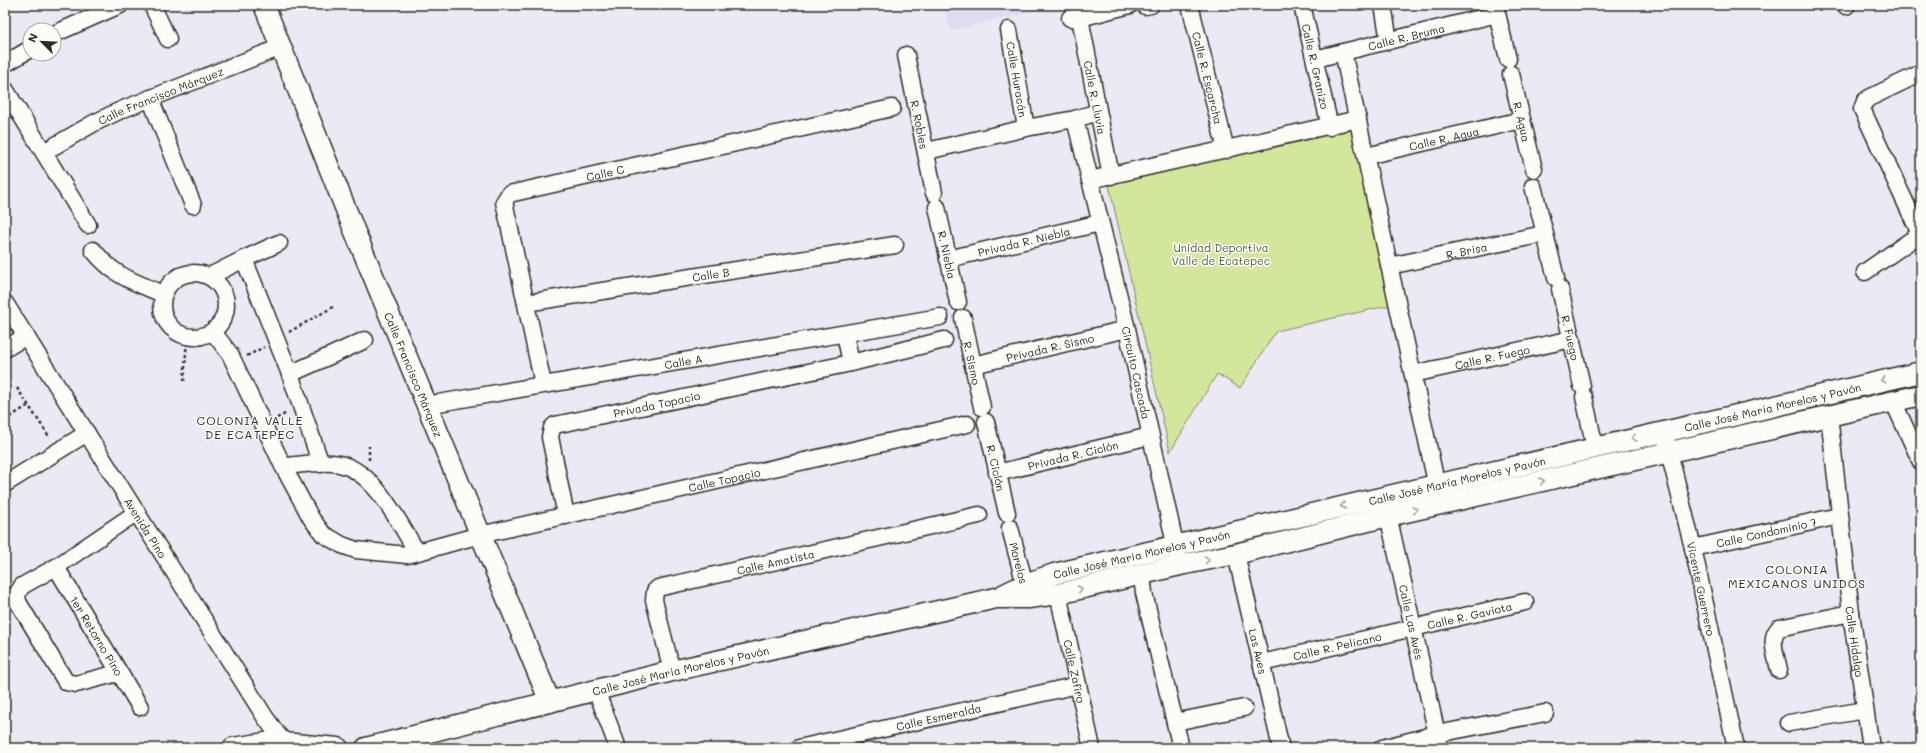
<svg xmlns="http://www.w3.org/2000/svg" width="1926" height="753" font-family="Mali,sans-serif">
	<rect width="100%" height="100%" fill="#ede9f4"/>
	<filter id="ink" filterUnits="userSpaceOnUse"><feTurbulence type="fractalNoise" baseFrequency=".025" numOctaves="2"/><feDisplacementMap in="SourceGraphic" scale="8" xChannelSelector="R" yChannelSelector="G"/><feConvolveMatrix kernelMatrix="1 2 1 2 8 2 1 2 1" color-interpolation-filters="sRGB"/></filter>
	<g filter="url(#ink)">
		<!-- built -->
		<path fill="#e2dcf2" d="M944,5H1060L950,31Z"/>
		<!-- green -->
		<path fill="#d3e79c" stroke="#7f8964" d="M1351,129L1391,305L1276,331L1240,388L1217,374L1170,452L1108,181Z"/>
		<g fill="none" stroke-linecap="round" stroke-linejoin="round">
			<defs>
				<g id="minor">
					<path d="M152,5L168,39"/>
					<path id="s1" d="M1190,5L1226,150"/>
					<path id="s2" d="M1302,5L1330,127"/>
					<path d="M1383,5L1389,41"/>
					<path d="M1495,5L1508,59"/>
					<path d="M1145,6L1151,5"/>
					<path d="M1846,6L1847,5"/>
					<path d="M1070,18H1080L1130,5"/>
					<path id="s3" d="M1080,18L1111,176"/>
					<path id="s4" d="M1009,30L1026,128"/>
					<path d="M54,34L120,5"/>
					<path d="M1343,52L1439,496"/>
					<path id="s5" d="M906,55L934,193"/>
					<path id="s6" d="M1315,59L1497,14"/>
					<path d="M5,64L30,49"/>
					<path d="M1921,73L1869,98L1865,101L1862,109L1921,236"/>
					<path id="s7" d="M1511,74L1534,169"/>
					<path d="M5,89L88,225"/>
					<path d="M150,98L193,205"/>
					<path id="s8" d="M1075,119L1127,329L1178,557"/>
					<path d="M927,151L1026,128L1075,119L1098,112"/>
					<path id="s9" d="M44,152L94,123L121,110L281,47"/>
					<path id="s10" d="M1366,156L1522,120"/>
					<path d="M1090,180L1358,119"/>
					<path d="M1533,186L1556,278"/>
					<path id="s11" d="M937,207L958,302"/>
					<path d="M93,250C115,277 132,281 163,294"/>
					<path d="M244,259L290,374L321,464"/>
					<path id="s12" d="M948,259L1100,223"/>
					<path id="s13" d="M1389,266L1544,234"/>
					<path d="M1865,272L1920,234"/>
					<circle cx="194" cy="305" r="32"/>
					<path d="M210,276L244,259L279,243"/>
					<path id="s14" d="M1560,289L1582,386"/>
					<path id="s15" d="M5,303L265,717L278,735L290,747"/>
					<path id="s16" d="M526,303L895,245"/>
					<path id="s17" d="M963,318L982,407"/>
					<path id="s18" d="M213,332L230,354L283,466L311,518L323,534L342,545L356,550L407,555L480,535L967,424"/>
					<path d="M845,334L851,363"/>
					<path d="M5,349L26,336"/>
					<path id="s19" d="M973,365L1127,329"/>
					<path d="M290,374L365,340"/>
					<path id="s20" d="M1413,374L1572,339"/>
					<path id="s21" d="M543,384L505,206L504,202L509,194L892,108"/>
					<path d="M1584,397L1595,448"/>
					<path d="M1893,401L1921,462"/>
					<path id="s22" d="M427,405L940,317"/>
					<path id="s23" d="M1829,415L1851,613L1871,748"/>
					<path id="s24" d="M986,422L1007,513"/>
					<path id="s25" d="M1666,440L1693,548L1736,748"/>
					<path d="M283,466C299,465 316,462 332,463C373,465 398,522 417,552"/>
					<path id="s26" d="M997,473L1150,436"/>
					<path d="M5,484L87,433"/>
					<path id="s27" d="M1386,506L1440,748"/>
					<path id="s28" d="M566,516L550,437L552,428L555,425L851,363L944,340"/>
					<path id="s29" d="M1010,528L1028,596"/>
					<path id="s30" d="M1693,548L1839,516"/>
					<path id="s31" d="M1236,554L1281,748"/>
					<path id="s32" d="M56,567L140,707"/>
					<path d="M1142,575L1144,593L1181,748"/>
					<path id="s33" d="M1058,594L1092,748"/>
					<path id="s34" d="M1262,663L1525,602"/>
					<path d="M1779,670C1777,658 1768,638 1779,628L1851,613"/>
					<path id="s35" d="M672,671L654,600L655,591L658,588L979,515"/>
					<path d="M118,673L76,684L66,682L18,602L17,594L22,586L56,567L137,512"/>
					<path d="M596,690L618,748"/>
					<path d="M1175,722L1244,708"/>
					<path d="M1789,723L1865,710"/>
					<path id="s36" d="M799,748L1078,685"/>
					<path d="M1382,748L1437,734L1545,713"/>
				</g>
				<g id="tertiary">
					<path id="s37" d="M264,5L355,232L550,702"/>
					<path id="s38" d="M1003,595L1025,584L1054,574L1921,372"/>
					<path d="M233,748L272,742L338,748"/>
					<path id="s39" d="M366,748L672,671L996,598H1028L1058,594L1180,565L1236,554L1388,516L1921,395"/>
				</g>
			</defs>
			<!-- minor casing -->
			<use href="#minor" stroke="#2b2b2b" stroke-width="19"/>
			<!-- tertiary casing -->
			<use href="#tertiary" stroke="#2b2b2b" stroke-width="23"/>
			<!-- path -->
			<path stroke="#2b2b2b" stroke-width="2.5" stroke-dasharray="3 3" stroke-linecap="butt" d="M289,332L333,307
				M247,356L264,347
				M184,381L187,338
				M17,388L50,438
				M277,418L287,413
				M5,420L29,405
				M369,460V446"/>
			<!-- minor -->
			<use href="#minor" stroke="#fdfcf7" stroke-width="16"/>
			<!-- tertiary -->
			<use href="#tertiary" stroke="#fdfcf7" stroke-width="20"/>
		</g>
		<!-- one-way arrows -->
		<defs><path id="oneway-chevron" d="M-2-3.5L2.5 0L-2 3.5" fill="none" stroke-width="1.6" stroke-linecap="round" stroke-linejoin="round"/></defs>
		<g stroke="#9e9e9b">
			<use href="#oneway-chevron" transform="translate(1883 380) rotate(167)"/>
			<use href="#oneway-chevron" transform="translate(1634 438) rotate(166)"/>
			<use href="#oneway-chevron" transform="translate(1542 481) rotate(-13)"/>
			<use href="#oneway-chevron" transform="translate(1343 506) rotate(167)"/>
			<use href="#oneway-chevron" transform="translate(1415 510) rotate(-13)"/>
			<use href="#oneway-chevron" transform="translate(1207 560) rotate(-11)"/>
			<use href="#oneway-chevron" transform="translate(1080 589) rotate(-13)"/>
		</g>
	</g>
	<g text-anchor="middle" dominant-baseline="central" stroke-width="3" stroke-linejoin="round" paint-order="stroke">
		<!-- street labels -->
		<g font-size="11" fill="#2b2b2b" stroke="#fdfcf7">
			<text stroke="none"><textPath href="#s6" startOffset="94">Calle R. Bruma</textPath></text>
			<text stroke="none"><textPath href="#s2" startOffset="63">Calle R. Granizo</textPath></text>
			<text stroke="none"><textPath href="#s1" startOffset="75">Calle R. Escarcha</textPath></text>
			<text stroke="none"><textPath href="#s4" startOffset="50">Calle Huracán</textPath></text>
			<text stroke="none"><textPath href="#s9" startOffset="130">Calle Francisco Márquez</textPath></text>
			<text stroke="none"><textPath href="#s3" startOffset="81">Calle R. Lluvia</textPath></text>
			<text stroke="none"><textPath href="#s7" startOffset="49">R. Agua</textPath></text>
			<text stroke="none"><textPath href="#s5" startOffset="71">R. Robles</textPath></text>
			<text stroke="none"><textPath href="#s10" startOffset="80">Calle R. Agua</textPath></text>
			<text stroke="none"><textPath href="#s21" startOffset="294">Calle C</textPath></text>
			<text stroke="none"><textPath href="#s12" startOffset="78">Privada R. Niebla</textPath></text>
			<text stroke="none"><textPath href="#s13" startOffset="79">R. Brisa</textPath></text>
			<text stroke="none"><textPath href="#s11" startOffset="49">R. Niebla</textPath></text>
			<text stroke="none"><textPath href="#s16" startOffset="187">Calle B</textPath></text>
			<text stroke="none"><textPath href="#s14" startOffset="50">R. Fuego</textPath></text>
			<text stroke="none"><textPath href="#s19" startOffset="79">Privada R. Sismo</textPath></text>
			<text stroke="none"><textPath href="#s20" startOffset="81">Calle R. Fuego</textPath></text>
			<text stroke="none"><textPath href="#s22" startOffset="260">Calle A</textPath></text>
			<text stroke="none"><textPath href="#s17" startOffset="46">R. Sismo</textPath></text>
			<text stroke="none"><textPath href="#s8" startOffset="261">Circuito Cascada</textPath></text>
			<text stroke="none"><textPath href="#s37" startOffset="399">Calle Francisco Márquez</textPath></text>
			<text stroke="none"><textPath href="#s28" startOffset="198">Privada Topacio</textPath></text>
			<text stroke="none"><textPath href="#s38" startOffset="793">Calle José María Morelos y Pavón</textPath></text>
			<text stroke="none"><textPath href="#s26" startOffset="78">Privada R. Ciclón</textPath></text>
			<text stroke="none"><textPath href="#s24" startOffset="47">R. Ciclón</textPath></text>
			<text stroke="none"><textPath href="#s18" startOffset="645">Calle Topacio</textPath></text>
			<text stroke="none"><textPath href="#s38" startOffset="469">Calle José María Morelos y Pavón</textPath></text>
			<text stroke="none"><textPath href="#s15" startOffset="265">Avenida Pino</textPath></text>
			<text stroke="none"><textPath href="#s30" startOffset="75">Calle Condominio 7</textPath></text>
			<text stroke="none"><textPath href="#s38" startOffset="145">Calle José María Morelos y Pavón</textPath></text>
			<text stroke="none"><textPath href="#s35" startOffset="207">Calle Amatista</textPath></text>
			<text stroke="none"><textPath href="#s29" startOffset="36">Morelos</textPath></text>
			<text stroke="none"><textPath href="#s25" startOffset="153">Vicente Guerrero</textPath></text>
			<text stroke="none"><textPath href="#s34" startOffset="213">Calle R. Gaviota</textPath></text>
			<text stroke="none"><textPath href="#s27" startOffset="119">Calle Las Avés</textPath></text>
			<text stroke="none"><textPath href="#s32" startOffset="80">1er Retorno Pino</textPath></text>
			<text stroke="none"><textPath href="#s23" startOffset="228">Calle Hidalgo</textPath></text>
			<text stroke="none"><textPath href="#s34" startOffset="77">Calle R. Pelícano</textPath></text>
			<text stroke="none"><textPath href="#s31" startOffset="100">Las Aves</textPath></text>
			<text stroke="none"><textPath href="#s39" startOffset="324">Calle José María Morelos y Pavón</textPath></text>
			<text stroke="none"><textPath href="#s33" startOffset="79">Calle Zafiro</textPath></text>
			<text stroke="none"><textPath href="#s36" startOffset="143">Calle Esmeralda</textPath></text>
		</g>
		<!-- park labels -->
		<g font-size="11" fill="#555a47" stroke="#fdfcf7">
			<text x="1221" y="247">Unidad Deportiva<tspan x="1221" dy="13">Valle de Ecatepec</tspan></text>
		</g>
		<!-- neighbourhood labels -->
		<g font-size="12" letter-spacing="1" fill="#2b2b2b" stroke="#fdfcf7">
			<text x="250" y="420">COLONIA VALLE<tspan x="250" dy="14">DE ECATEPEC</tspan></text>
			<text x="1797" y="569">COLONIA<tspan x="1797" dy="14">MEXICANOS UNIDOS</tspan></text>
		</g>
	</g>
	<!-- margin -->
	<rect width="1926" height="753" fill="none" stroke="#fdfcf7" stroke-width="20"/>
	<rect x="10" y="10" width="1906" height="733" fill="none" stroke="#2b2b2b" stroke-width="1.5" filter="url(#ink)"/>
	<!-- north arrow -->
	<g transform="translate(42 42) rotate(294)"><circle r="19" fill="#fdfcf7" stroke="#a9a8a5"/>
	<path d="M0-3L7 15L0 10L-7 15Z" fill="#2b2b2b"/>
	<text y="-6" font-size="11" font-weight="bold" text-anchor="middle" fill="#2b2b2b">N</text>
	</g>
</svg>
